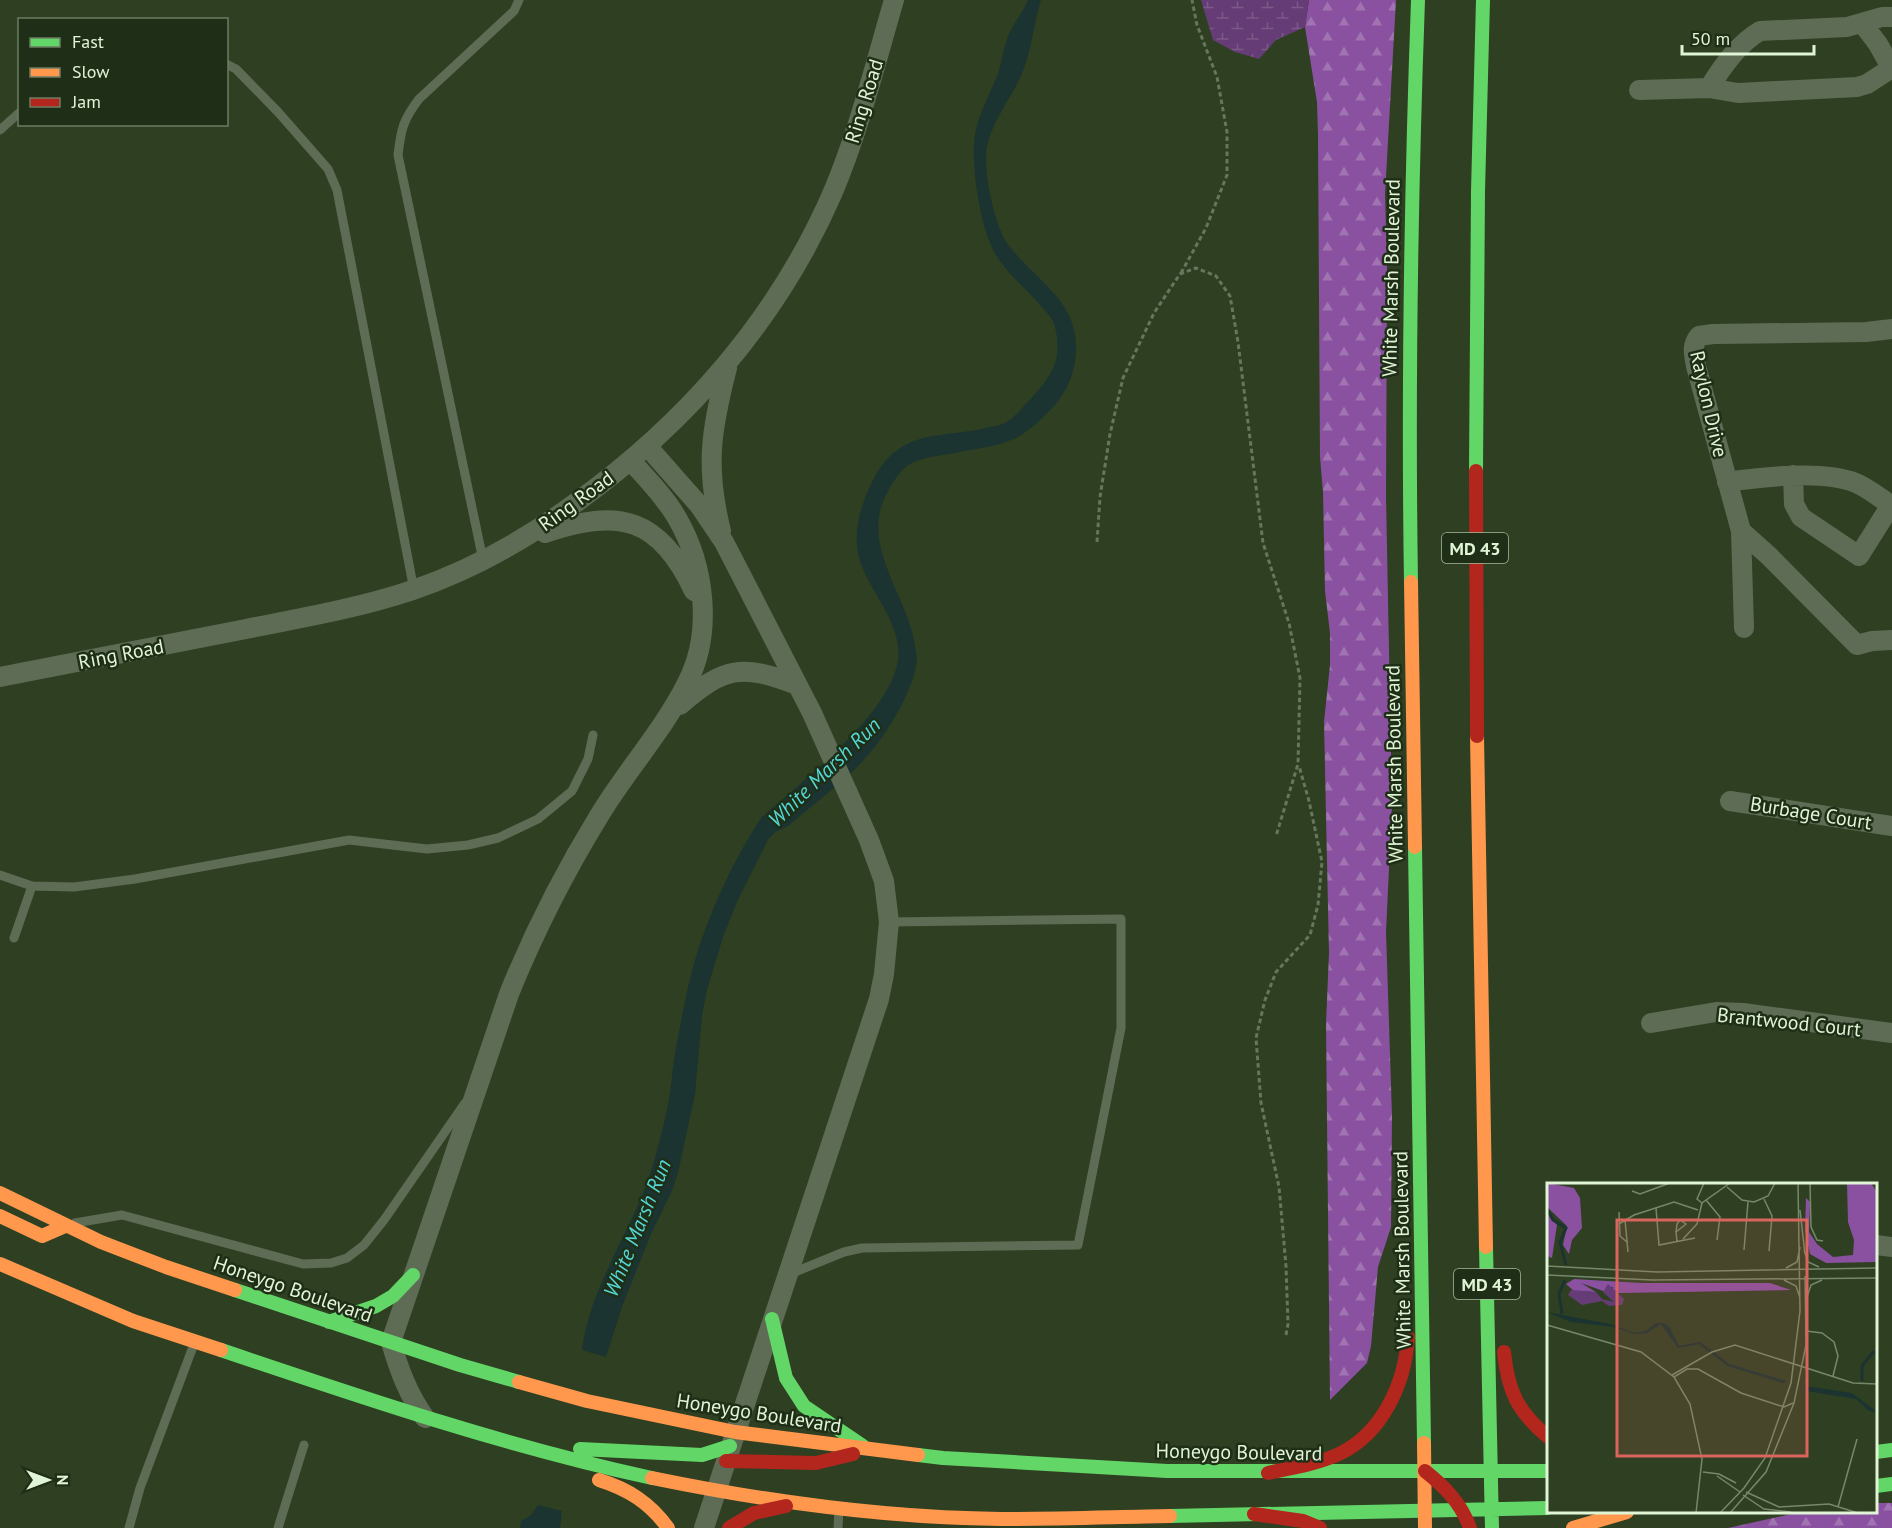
<svg xmlns="http://www.w3.org/2000/svg" width="1892" height="1528" font-family="'PT Sans',sans-serif">
	<defs>
		<pattern id="forest-firs" width="22" height="20" patternUnits="userSpaceOnUse" patternTransform="scale(1.5)"><rect width="22" height="20" fill="#8a51a1"/><path d="M5 1l3.5 6h-7zM16 11l3.5 6h-7z" fill="#a073b1"/></pattern>
		<pattern id="wetland-marsh" width="20" height="14" patternUnits="userSpaceOnUse" patternTransform="scale(1.5)"><rect width="20" height="14" fill="#653c76"/><path d="M1 5h8M5 5V1M11 12h8M15 12V8" fill="none" stroke="#7b5989"/></pattern>
	</defs>
	<rect width="100%" height="100%" fill="#2e4021"/>
	<!-- forest -->
	<path fill="url(#forest-firs)" d="M1309,0H1396L1385,194L1387,262L1386,497L1392,804L1386,932L1392,1116L1391,1227L1378,1267L1371,1346L1367,1363L1330,1400L1326,1024L1329,953L1324,722L1330,665V633L1325,591L1323,492L1320,457L1318,135L1317,102L1305,27Z
		M1876,1503H1892V1528H1728L1800,1512H1876Z"/>
	<!-- wetland -->
	<path fill="url(#wetland-marsh)" d="M1201,0H1309L1305,27L1276,40L1259,59L1235,52L1213,40Z"/>
	<!-- water -->
	<path fill="#1c3431" d="M1028,0H1041C1034,23 1032,48 1023,71C1012,99 987,126 986,156C985,178 995,228 1009,246C1036,281 1079,301 1076,352C1074,383 1060,403 1037,423C1029,429 1021,437 1011,440C994,447 974,449 955,453C940,456 918,457 906,467C897,474 890,487 885,497C861,548 909,598 915,646C916,653 918,660 916,667C908,703 879,747 852,772C831,791 809,808 788,826L774,833L768,840L737,902L723,937L707,990L702,1016L695,1094L678,1173L672,1191L651,1234L623,1304L606,1357L582,1350C590,1285 633,1230 652,1168C659,1144 666,1118 670,1093C672,1078 673,1062 676,1047C683,1012 689,975 701,941C716,898 736,856 761,818C802,781 885,718 897,665C906,629 872,595 861,564C853,542 857,519 865,498C870,485 878,468 888,458C916,429 955,437 990,427C995,426 1001,425 1005,423C1017,416 1026,403 1035,394C1045,383 1056,368 1057,353C1058,344 1057,326 1051,318C1036,297 1014,281 999,260C980,234 969,160 976,129C980,111 990,94 997,76C1002,63 1003,49 1008,36C1013,23 1023,13 1028,0Z
		M538,1505L562,1511L560,1528H520L521,1521L531,1515Z"/>
	<g fill="none" stroke-linecap="round" stroke-linejoin="round">
		<!-- path -->
		<path stroke="#68755f" stroke-width="3" stroke-dasharray="4.5 3" stroke-linecap="butt" d="M1181,273L1206,228L1227,175V132L1217,77L1197,25L1192,0
			M1097,542L1100,497L1110,434L1123,378L1154,313L1180,274L1196,268L1216,276L1230,296L1238,342L1263,543L1289,623L1300,678L1298,764L1276,836
			M1286,1335L1288,1324L1286,1266L1279,1187L1261,1103L1256,1038L1265,1000L1276,972L1310,935L1318,905L1322,862L1309,801L1299,766"/>
		<!-- lane -->
		<path stroke="#5e6c55" stroke-width="9" d="M226,64L236,69L278,112L328,169L337,190L414,590
			M0,130L20,112
			M483,560L398,155C401,129 403,120 419,99L514,11L519,0
			M0,875L32,886L74,887L135,879L349,840L427,849L468,845L498,838L538,819L572,791L588,759L593,735
			M14,938L32,886
			M75,1223L122,1215L303,1264L331,1263L347,1258L364,1245L384,1220L465,1103
			M790,1274L844,1252L862,1248L1078,1245L1121,1028V919L889,922
			M129,1528L140,1488L194,1344
			M278,1528L304,1445
			M838,1528L839,1509"/>
		<!-- street -->
		<path stroke="#5e6c55" stroke-width="20" d="M1862,23L1878,44L1892,69
			M1709,88C1722,67 1738,44 1760,31L1847,27L1882,17H1892
			M1639,90L1709,88L1738,93L1857,87L1867,84L1892,68
			M648,447L699,505L724,542L812,713L869,840L884,881L889,922L884,974L879,999L704,1528
			M1727,482C1761,477 1824,470 1856,483C1868,488 1880,498 1891,505L1859,556L1801,517L1794,504L1793,475
			M721,531C705,467 711,430 727,368
			M1741,531L1769,556L1857,645L1872,641L1892,640
			M545,533C619,507 660,518 694,591
			M1744,628L1741,531L1696,366C1694,354 1691,346 1699,336L1713,334L1866,332L1892,329
			M0,677C82,661 164,645 246,629C302,618 359,608 413,590C471,570 525,540 574,504C686,424 778,319 833,192C859,130 875,65 894,0
			M680,705C725,666 742,664 797,685
			M1730,801L1892,826
			M1651,1023L1716,1012L1743,1013L1892,1033
			M1876,1245L1892,1247
			M425,1418C408,1394 399,1370 391,1342L509,994C534,932 564,873 599,816C626,771 663,731 687,683C713,633 705,566 677,518C665,497 647,479 631,461"/>
		<!-- fast -->
		<path stroke="#63d668" stroke-width="14" d="M1476,471L1478,191L1483,0
			M1411,582C1408,388 1411,194 1418,0
			M1415,847L1424,1443
			M1486,1247L1492,1528
			M235,1290L460,1365L519,1382
			M772,1319L786,1378L804,1406L863,1446
			M329,1322L376,1306L393,1296L413,1275
			M221,1350C363,1398 505,1446 652,1478
			M580,1449L702,1455L730,1446
			M1876,1452L1892,1450
			M918,1455L943,1458L1167,1471H1548
			M1876,1486L1892,1484
			M1170,1516L1548,1508"/>
		<!-- slow -->
		<path stroke="#ff974d" stroke-width="14" d="M1411,582L1415,847
			M1477,736L1486,1247
			M0,1193L101,1242L166,1267L235,1290
			M0,1216L42,1236L65,1226
			M0,1264L133,1321L221,1350
			M519,1382L587,1401L735,1432L918,1455
			M1424,1443L1425,1528
			M652,1478C764,1501 887,1518 1001,1519C1057,1519 1113,1517 1170,1516
			M599,1480C628,1489 650,1503 668,1528
			M1573,1528L1627,1512"/>
		<!-- jam -->
		<path stroke="#b3261e" stroke-width="14" d="M1476,471L1477,736
			M1504,1352C1508,1391 1517,1411 1548,1437
			M726,1461L816,1463L853,1454
			M1425,1471C1445,1487 1461,1503 1470,1528
			M1268,1473C1292,1468 1317,1464 1339,1454C1383,1433 1405,1383 1408,1337
			M1254,1514L1303,1521L1320,1528
			M729,1528L754,1513L786,1506"/>
	</g>
	<g text-anchor="middle" dominant-baseline="central" stroke-width="5" stroke-linejoin="round" paint-order="stroke">
		<!-- shield labels -->
		<g fill="#1f2e16" stroke="#a6b99c" stroke-width="1.5">
			<rect x="1442" y="533" width="66" height="30" rx="4.5"/>
			<rect x="1454" y="1269" width="66" height="30" rx="4.5"/>
		</g>
		<g font-size="18" font-weight="bold" fill="#e0f4d6">
			<text x="1475" y="548">MD 43</text>
			<text x="1487" y="1284">MD 43</text>
		</g>
		<!-- street labels -->
		<g font-size="20" fill="#e0f4d6" stroke="#1f2e16">
			<text transform="translate(864 101) rotate(-73)">Ring Road</text>
			<text transform="translate(1391 278) rotate(-89)">White Marsh Boulevard</text>
			<text transform="translate(1709 404) rotate(77)">Raylon Drive</text>
			<text transform="translate(576 501) rotate(-36)">Ring Road</text>
			<text transform="translate(121 654) rotate(-11)">Ring Road</text>
			<text transform="translate(1394 764) rotate(-91)">White Marsh Boulevard</text>
			<text transform="translate(1811 813) rotate(9)">Burbage Court</text>
			<text transform="translate(1789 1022) rotate(6)">Brantwood Court</text>
			<text transform="translate(1402 1250) rotate(-91)">White Marsh Boulevard</text>
			<text transform="translate(293 1289) rotate(19)">Honeygo Boulevard</text>
			<text transform="translate(759 1413) rotate(9)">Honeygo Boulevard</text>
			<text transform="translate(1239 1452) rotate(1)">Honeygo Boulevard</text>
		</g>
		<!-- water labels -->
		<g font-size="21" font-style="italic" fill="#54d7d6" stroke="#1f2e16">
			<text transform="translate(824 772) rotate(-44)">White Marsh Run</text>
			<text transform="translate(637 1228) rotate(-68)">White Marsh Run</text>
		</g>
	</g>
	<!-- overview -->
	<g transform="translate(1547 1183)">
		<rect width="330" height="330" fill="#2e4021"/>
		<path d="M0,0L27,5L33,15L35,45L25,57L22,71L16,62L20,43L0,24ZM300,0H324L330,9V79L279,80L263,71L258,46L259,15L263,19L262,49L270,61L286,74L306,72L307,57L301,39ZM0,29L10,42L5,75L0,73ZM27,96L94,100H223L244,107L73,110L66,109V104L59,105V109L34,100L49,109L27,108L19,101Z" fill="#8a51a1"/>
		<path d="M61,101L77,116L75,122L62,123L55,118L35,122L21,112L24,107L49,109L55,116L67,119L56,109Z" fill="#653c76"/>
		<path d="M0,129L63,141L87,150L99,148L109,140H117L123,145L132,163L153,159L182,181L239,198L236,200L181,183L152,161L131,165L114,141L100,150L86,151L68,144L24,139ZM258,203L305,210L330,229L322,228L309,216L259,208Z" fill="#1c3431"/>
		<path fill="none" stroke="#1c3431" stroke-width="3" d="M0,26L6,37L19,45L13,59L19,82M15,131L12,111L18,97M315,198V183L327,168"/>
		<path fill="none" stroke="#758869" stroke-width="1.5" d="M263,0L264,44L270,57L276,58M180,4L195,17L207,19L221,13L228,0M85,8L93,11L123,0M217,16L225,33L222,68M159,17L173,34L170,57M155,20L150,16L157,0M109,25L112,62L148,55M253,27L258,71M72,29L73,53L81,60M78,37L81,69M72,41L87,32L127,19L151,27M129,49L139,41L133,37L130,41L129,49L130,58M136,56L150,41L155,20L183,0M197,67L201,19M257,67L261,79L272,84M0,83L110,89L330,85M239,85L250,79L253,64M0,92L105,97L330,95M237,97L249,103L253,115M259,117L264,102L275,97M0,142L94,169L127,194L143,221L155,276L149,330M259,148L275,150L287,159L291,173L286,193M125,192L165,169L188,162L306,200L330,201M127,194L140,186H151L194,210L237,224L246,220M156,289L172,291L189,300M170,293L193,309M199,309L232,324L282,321L311,330M196,312L217,326L244,329M291,324L310,256M173,330L197,305L218,275L244,200L253,128L251,0M183,330L219,289L247,220L259,162L258,93"/>
		<path fill="#d9655c" fill-opacity="0.15" stroke="#d9655c" stroke-width="3" d="M70,37H260V273H70Z"/>
		<rect width="330" height="330" fill="none" stroke="#e0f4d6" stroke-width="3"/>
	</g>
	<!-- legend -->
	<rect x="18" y="18" width="210" height="108" fill="#1f2e16" stroke="#6c7d63" stroke-width="1.5"/>
	<rect x="30" y="38" width="30" height="9" fill="#63d668" stroke="#6c7d63" stroke-width="1.5"/>
	<text x="72" y="48" font-size="18" fill="#e0f4d6">Fast</text>
	<rect x="30" y="68" width="30" height="9" fill="#ff974d" stroke="#6c7d63" stroke-width="1.5"/>
	<text x="72" y="78" font-size="18" fill="#e0f4d6">Slow</text>
	<rect x="30" y="98" width="30" height="9" fill="#b3261e" stroke="#6c7d63" stroke-width="1.5"/>
	<text x="72" y="108" font-size="18" fill="#e0f4d6">Jam</text>
	<!-- north arrow -->
	<g transform="translate(48 1480) rotate(90)" stroke="#1f2e16" stroke-width="4.5" paint-order="stroke">
	<path d="M0-4.5L10 22L0 15L-10 22Z" fill="#e0f4d6"/>
	<text y="-9" font-size="16" font-weight="bold" text-anchor="middle" fill="#e0f4d6">N</text>
	</g>
	<!-- scale -->
	<path d="M1682 45v9h132v-9" fill="none" stroke="#e0f4d6" stroke-width="3"/>
	<text x="1691" y="45" font-size="18" fill="#e0f4d6" stroke="#1f2e16" stroke-width="4.5" paint-order="stroke">50 m</text>
</svg>
